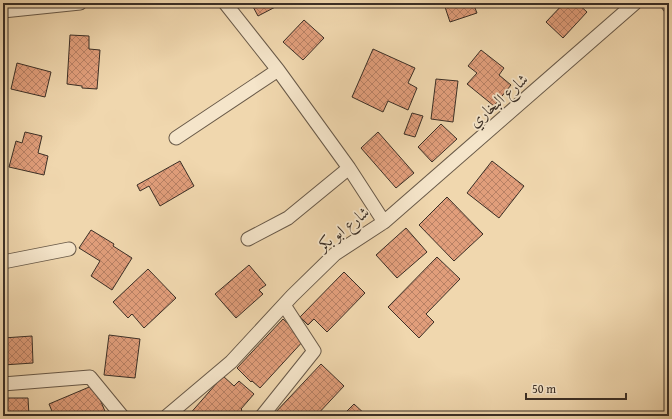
<svg xmlns="http://www.w3.org/2000/svg" width="672" height="419" font-family="'Gentium Book Plus',Amiri,serif">
	<defs>
		<pattern id="building-cross-hatch" width="8" height="8" patternUnits="userSpaceOnUse"><rect width="8" height="8" fill="#e19e7b"/><path d="M0 0l8 8M0 8l8-8" fill="none" stroke="#b88165"/></pattern>
	</defs>
	<rect width="100%" height="100%" fill="#f0d7ae"/>
	<filter id="stains"><feTurbulence type="fractalNoise" baseFrequency=".005" numOctaves="4"/><feColorMatrix values="0 0 0 0 .2 0 0 0 0 .09 0 0 0 0 .02 0 0 0 .5 -.17"/></filter>
	<radialGradient id="worn" r=".72"><stop offset=".6" stop-color="#630" stop-opacity="0"/><stop offset="1" stop-color="#630" stop-opacity=".3"/></radialGradient>
	<!-- building -->
	<path fill="url(#building-cross-hatch)" stroke="#3b2f26" d="M251,3H283L258,16Z
		M299,3H309L301,7Z
		M448,3H473L477,13L450,22L444,4Z
		M564,3H577L587,12L563,38L546,22Z
		M304,20L324,38L303,60L283,42Z
		M70,35L89,36V49L100,50L97,89L82,88V86L67,84Z
		M373,49L415,68L408,83L417,88L408,110L388,101L383,112L352,97Z
		M481,50L504,68L499,75L511,85L494,106L467,84L477,73L468,66Z
		M17,63L51,72L45,97L11,89Z
		M436,79L458,81L453,122L431,119Z
		M412,113L423,116L415,137L404,134Z
		M441,124L457,139L432,162L418,147Z
		M25,132L42,136L38,153L48,156L44,175L9,167L16,141L22,143Z
		M378,132L414,173L396,188L361,148Z
		M180,161L194,186L160,206L149,186L140,191L137,185Z
		M492,161L524,186L499,218L467,193Z
		M447,197L483,234L454,261L419,225Z
		M406,228L427,252L397,278L376,255Z
		M91,230L114,244L113,246L132,258L112,290L91,276L100,261L79,248Z
		M437,257L460,279L426,314L434,322L419,338L388,307Z
		M249,265L266,285L259,290L263,294L236,318L215,294Z
		M148,269L176,298L144,328L132,314L128,318L113,302Z
		M344,272L365,293L327,332L314,319L308,325L300,317Z
		M283,319L305,339L260,388L252,381L251,382L237,368Z
		M109,335L140,339L135,378L104,375Z
		M32,336L33,363L3,365V338Z
		M321,364L344,386L316,416H272Z
		M223,376L234,386L239,381L254,394L241,409L242,410L238,416H188Z
		M94,385L107,416H54L49,404Z
		M3,398H28L29,416H3Z
		M354,404L367,416H342Z"/>
	<g fill="none" stroke-linecap="round" stroke-linejoin="round">
		<defs>
			<path id="street" d="M667,3L669,6
				M3,11L80,3
				M176,138L278,70
				M384,222L635,3
				M248,239L288,218L349,168
				M3,262L69,249
				M3,384L90,377L122,416
				M167,416L231,362L292,296L335,254L384,222L349,168L278,70L225,3
				M262,416L314,351L284,305"/>
		</defs>
		<!-- street casing -->
		<use href="#street" stroke="#685948" stroke-width="15"/>
		<!-- street -->
		<use href="#street" stroke="#f5e5ca" stroke-width="13"/>
	</g>
	<g text-anchor="middle" dominant-baseline="central" stroke-width="3.5" stroke-linejoin="round" paint-order="stroke">
		<!-- street labels -->
		<g font-size="16" fill="#3b2f26" stroke="#f5e5ca">
			<text transform="translate(498 100) rotate(-41)">شارع البخاري</text>
			<text transform="translate(343 228) rotate(-38)">شارع ابو بكر</text>
		</g>
	</g>
	<!-- margin -->
	<rect width="672" height="419" fill="none" stroke="#f0d7ae" stroke-width="16"/>
	<rect x="4" y="4" width="664" height="411" fill="none" stroke="#3b2f26" stroke-width="2"/>
	<rect x="8" y="8" width="656" height="403" fill="none" stroke="#3b2f26"/>
	<!-- scale -->
	<path d="M526 393v6h100v-6" fill="none" stroke="#3b2f26" stroke-width="2"/>
	<text x="532" y="393" font-size="12" fill="#3b2f26" stroke="#f5e5ca" stroke-width="3" paint-order="stroke">50 m</text>
	<rect width="100%" height="100%" filter="url(#stains)"/>
	<rect width="100%" height="100%" fill="url(#worn)"/>
</svg>
